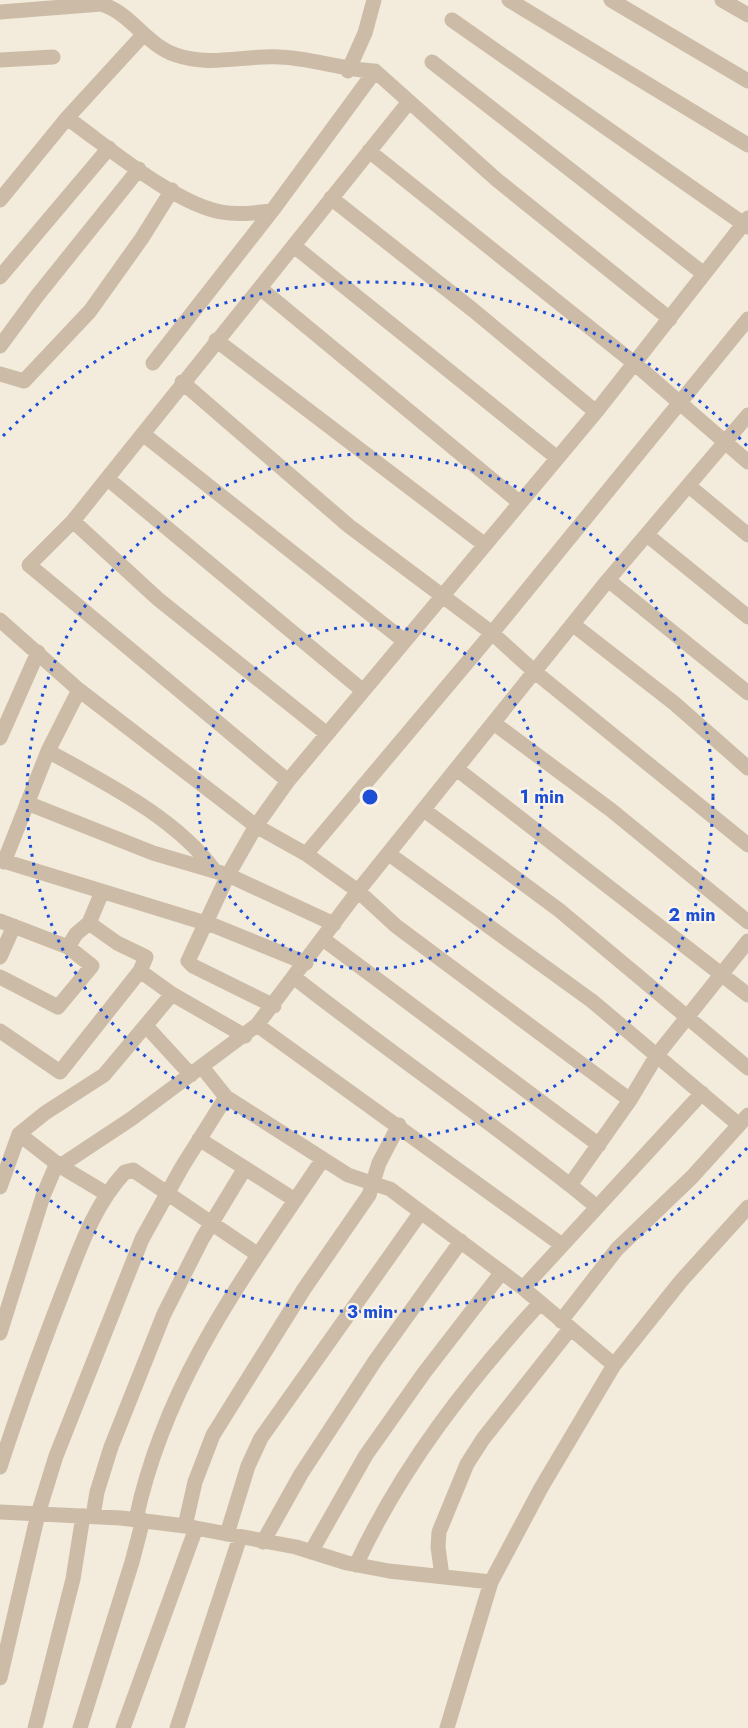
<svg xmlns="http://www.w3.org/2000/svg" width="748" height="1728" font-family="Jost,sans-serif">
	<rect width="100%" height="100%" fill="#f3ebdb"/>
	<g fill="none" stroke-linecap="round" stroke-linejoin="round">
		<!-- minor -->
		<path stroke="#ccbca7" stroke-width="15" d="M509,0L748,145
			M611,0L748,81
			M722,0L748,15
			M0,12L101,4C130,12 146,45 176,55C211,67 244,55 280,57C312,58 342,70 375,71L497,180L670,319
			M452,20L748,227
			M0,60L53,57
			M432,62L704,274
			M348,71L365,33L374,0
			M67,118C107,146 173,203 221,212C238,215 254,213 272,211
			M369,151L634,363L748,462
			M331,198L473,310L596,412
			M0,200L67,118L143,35
			M294,246L556,457
			M0,277L109,148
			M260,288L519,502
			M216,340L485,545
			M0,346L37,296L139,169
			M153,363L272,211L375,71
			M0,374L24,381L90,311L142,238L172,190
			M182,382L349,526L492,633L535,672L748,845
			M143,434L403,640
			M108,479L362,690
			M689,486L748,535
			M73,521L158,599L327,734
			M647,535L748,617
			M608,580L748,693
			M0,620L79,690L256,826L306,854L358,891L396,926L630,1100
			M575,626L674,703L748,768
			M495,724L611,810L748,922
			M0,738L38,652
			M48,751C105,783 175,817 214,870
			M458,770L748,995
			M288,781L29,565L73,521L408,103
			M27,803L153,853L228,875L334,924
			M424,810L559,910L748,1068
			M306,854L492,633L748,319
			M389,854L592,1001L739,1125
			M0,860L215,926L306,963
			M4,862L48,751L79,690
			M102,892L89,923L117,943L146,957L140,971L172,994L245,1036
			M0,921L68,947L76,934L89,923
			M323,939L599,1145
			M0,957L14,926
			M0,977L58,1007L92,966L68,947
			M295,978C385,1049 480,1114 570,1185L630,1100L657,1055L748,941
			M274,1006L193,966L188,961L228,875L256,826L288,781L596,412L748,218
			M257,1025L562,1245
			M146,1026L191,1075
			M0,1031L60,1072L140,971
			M202,1067L226,1097L348,1175L390,1189L523,1288L614,1365
			M19,1134L60,1166L107,1194
			M199,1139L295,1200
			M60,1166L131,1119L257,1025L358,891L608,580L748,415
			M570,1185L597,1207
			M0,1187L19,1134L45,1113L104,1075L172,994
			M523,1288L702,1093
			M561,1321L617,1249L692,1177L748,1115
			M0,1333L43,1196L57,1163
			M0,1467C19,1408 40,1351 62,1294C79,1251 93,1206 125,1172L133,1170L257,1254
			M0,1512L121,1518L185,1526L296,1547L347,1563L389,1571L491,1582
			M93,1516L97,1492L111,1447L164,1314L202,1239L245,1168
			M136,1519C166,1379 245,1275 323,1159
			M185,1526L195,1482L213,1435L304,1289L369,1195L379,1163L399,1125
			M227,1534L248,1466L261,1438L421,1212
			M263,1542L301,1474L375,1361L461,1241
			M311,1552L366,1455L424,1373L502,1272
			M356,1565C402,1466 467,1383 540,1303
			M442,1576L438,1547L439,1532L467,1464L483,1439L570,1329
			M0,1678L38,1514L56,1456L142,1239L182,1167L226,1097
			M35,1728L73,1579L83,1516
			M80,1728L132,1562L143,1520
			M123,1728L196,1528
			M177,1728L240,1537
			M447,1728L491,1582L541,1488L614,1365L681,1281L748,1207"/>
	</g>
	<!-- distance rings -->
	<g fill="none" stroke="#1d4ed8" stroke-width="3" stroke-dasharray="3 6">
		<circle cx="370" cy="797" r="172"/>
		<circle cx="370" cy="797" r="343"/>
		<path d="M747 1148A515 515 0 0 1 3 1158M3 436A515 515 0 0 1 747 446"/>
	</g>
	<circle cx="370" cy="797" r="9" fill="#1d4ed8" stroke="#fbf4e8" stroke-width="3"/>
	<g font-size="18" text-anchor="middle" font-weight="bold" fill="#1d4ed8" stroke="#fbf4e8" stroke-width="4.5" stroke-linejoin="round" paint-order="stroke">
		<text x="542" y="803">1 min</text>
		<text x="692" y="921">2 min</text>
		<text x="370" y="1318">3 min</text>
	</g>
</svg>
